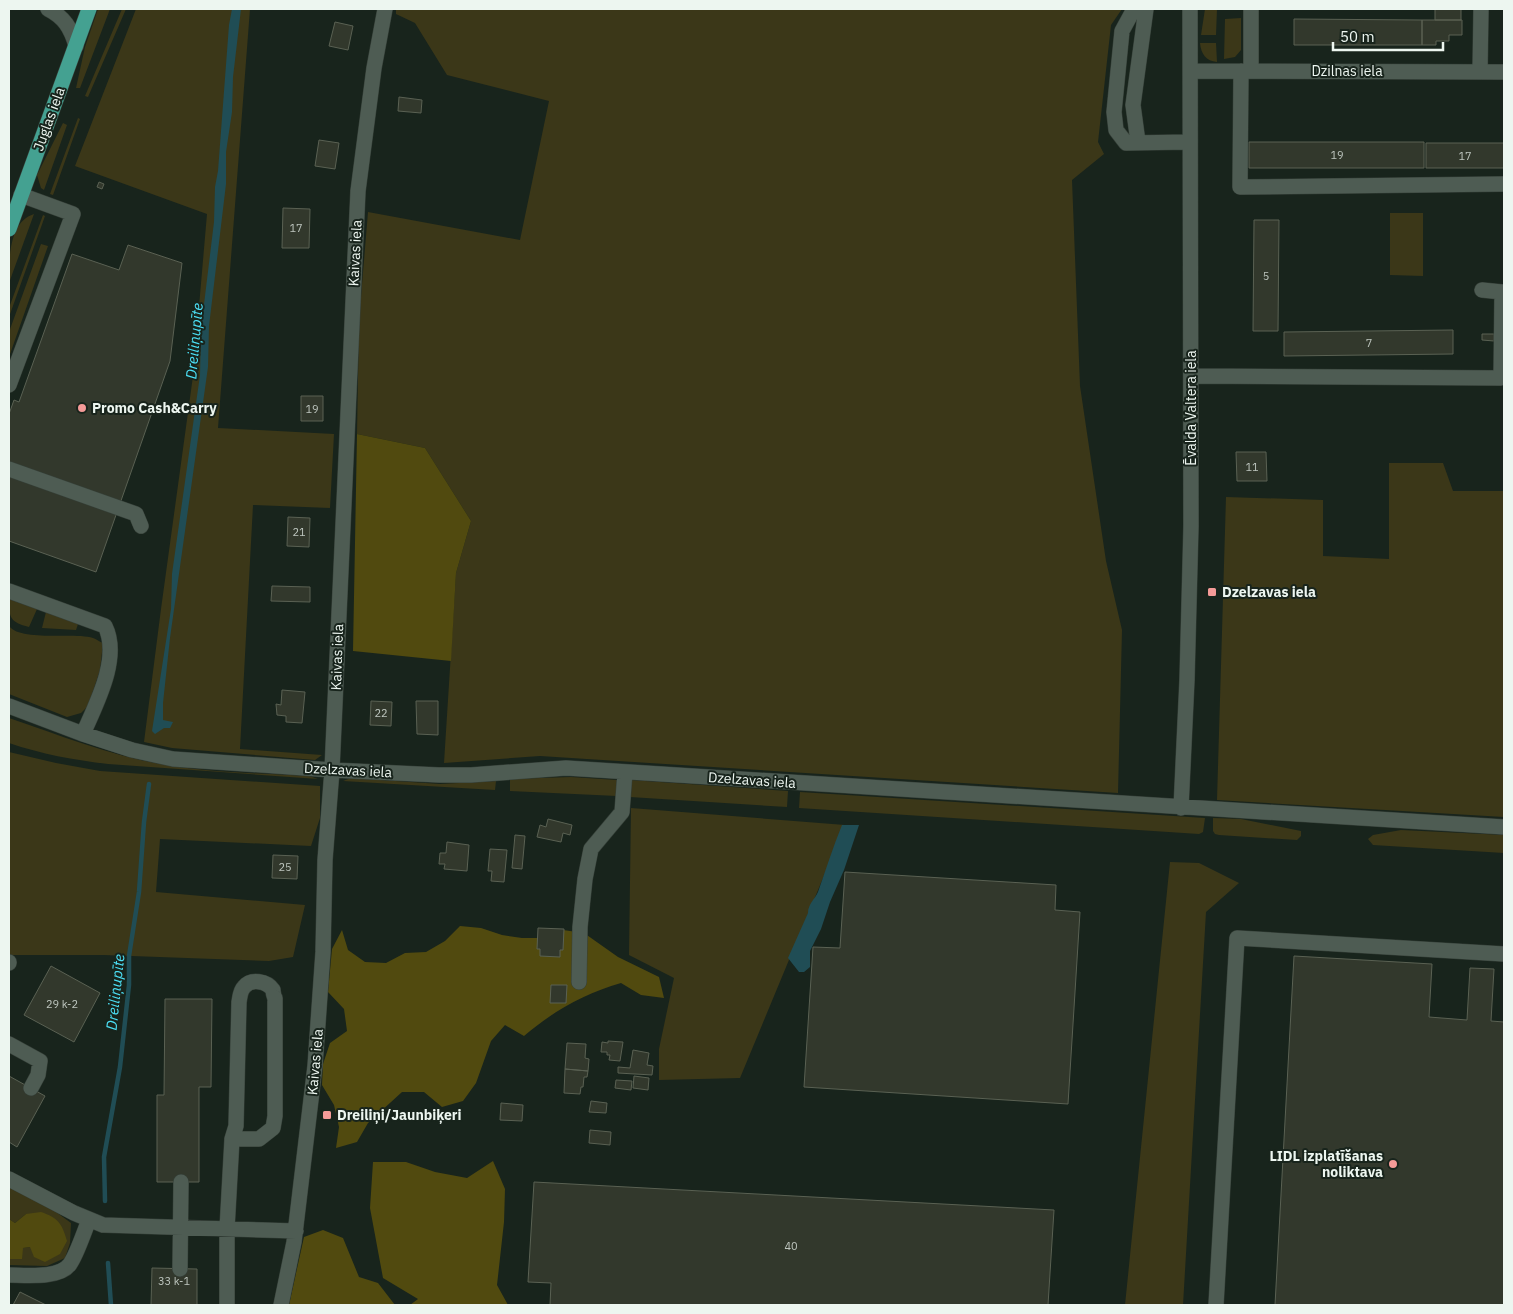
<svg xmlns="http://www.w3.org/2000/svg" width="1513" height="1314" font-family="'IBM Plex Sans',sans-serif">
	<rect width="100%" height="100%" fill="#18241c"/>
	<!-- green -->
	<path fill="#3b3718" d="M98,9H110L80,88H76L85,47Z
		M122,9H126L88,97L85,96Z
		M136,9H250L218,428L334,434L330,508L253,505L240,749L322,755L315,760L172,748L144,742L161,609L193,376L207,214L75,166Z
		M396,9H1122L1111,25L1098,142L1104,154L1072,180L1080,386L1106,561L1122,630L1118,793L540,756L444,763L456,573L471,521L425,448L357,434L359,321L368,212L520,240L549,101L447,75L415,23L396,14Z
		M1205,9H1217L1216,35H1201Z
		M1241,18V50L1235,57L1224,59L1225,19Z
		M1200,43H1216L1217,62C1206,61 1201,54 1200,43Z
		M78,118L80,119L53,195L50,194Z
		M63,123L67,125L44,190L41,188L37,175Z
		M1390,213H1423V276L1390,275Z
		M34,214L9,283C9,262 8,222 34,214Z
		M43,215L45,216L9,317V308Z
		M41,244L48,246L9,357V332Z
		M1389,463H1443L1453,491H1504V817L1217,800L1226,497L1323,500V556L1389,559Z
		M9,599L37,609L29,627C10,622 9,618 9,599Z
		M46,612L78,624L76,630L42,628Z
		M9,626C21,642 74,632 93,638C96,639 100,642 103,643L100,670L88,706L81,713L67,717L9,694Z
		M9,718C59,735 109,755 161,764C209,773 260,773 309,776L318,779L108,764C74,760 41,754 9,743Z
		M9,752L56,763L100,771L320,786V818L311,846L160,839L156,892L305,905L293,957L269,961L104,955H9Z
		M571,777L617,780V796L510,791V779Z
		M351,778L440,784L496,781L495,790L343,781Z
		M631,780L788,791L787,807L630,797Z
		M800,792L1205,818L1203,832L1199,834L799,808Z
		M631,808L845,825L740,1078L659,1080V1049L674,978L629,955Z
		M1213,818L1241,819L1301,831V836L1297,840L1219,835L1215,834L1213,831Z
		M1401,830L1504,835V853L1373,845L1368,839L1373,835Z
		M1170,862L1199,863L1239,883L1206,912L1183,1305H1125Z
		M9,1187L52,1209L71,1223L70,1243L65,1258L47,1266L9,1265V1259H22V1248L30,1247L26,1214L15,1223L9,1219Z"/>
	<!-- forest -->
	<path fill="#514a0f" d="M357,434L425,448L471,521L456,573L451,661L353,651Z
		M460,926L481,928L502,935L522,938H543L563,930L584,933L618,957L659,977L664,998L641,995L621,983C585,993 552,1012 524,1036L505,1025L491,1041L476,1083L463,1101L442,1107L424,1092H402L368,1123L357,1142L336,1148L339,1127L334,1105L322,1085L323,1064L330,1043L347,1031L344,1009L328,992L332,949L342,930L348,950L365,962L386,963L405,953L426,952L445,941Z
		M493,1161L505,1189L504,1222L497,1285L508,1305H410L418,1299L383,1278L370,1208L373,1162H406L435,1172L467,1178Z
		M41,1212C58,1218 62,1223 67,1241L60,1254L45,1262L34,1257L30,1247L23,1248L22,1259H9V1219L15,1223L26,1214Z
		M323,1230L343,1238L359,1277L378,1283L395,1305H289L304,1237Z"/>
	<!-- water -->
	<path fill="#204d55" d="M232,9H241L233,77L232,112L226,152V184L209,326L208,367L170,638L163,703V720L173,722L170,728H164L155,734L152,731L171,609L172,574L200,375L201,329L214,222L215,187L218,171L229,25Z
		M842,825H859L844,870L830,902L821,929L810,951V967L804,972H799L788,958L808,913C808,904 815,899 818,892C826,869 833,847 842,825Z"/>
	<g fill="none" stroke-linecap="round" stroke-linejoin="round">
		<!-- stream -->
		<path stroke="#204d55" stroke-width="4.5" d="M105,1201L104,1157L120,1067L129,985V956L139,892L144,822L149,784
			M108,1263L111,1305"/>
	</g>
	<!-- building -->
	<path fill="#32382c" stroke="#5a6153" d="M1435,9H1461V20H1435Z
		M1294,19L1422,20V45H1294Z
		M1422,20H1462V35H1449V41H1436V45H1422Z
		M335,22L353,26L348,50L329,46Z
		M399,97L422,100L421,113L398,111Z
		M319,140L339,143L335,169L315,166Z
		M1249,142H1424V168H1249Z
		M1426,143H1504V168H1426Z
		M99,182L104,184L102,189L97,187Z
		M283,208L310,209L309,248H282Z
		M1254,220H1279L1278,331H1253Z
		M128,245L182,263L170,361L96,572L9,541V414L14,400L19,402L72,254L119,270Z
		M1453,330V354L1284,356V332Z
		M1482,334H1494V341L1482,340Z
		M301,396H323V421H301Z
		M1236,452H1266L1267,481H1237Z
		M288,517L310,518L309,547L287,546Z
		M272,586L310,587V602L271,601Z
		M282,690L305,692L302,723L286,722V716L277,715L276,704L281,705Z
		M371,701L392,702L391,726L370,725Z
		M416,701H438V735L417,734Z
		M548,819L572,825L570,835L563,833L561,842L537,837L540,825L546,827Z
		M515,835L525,836L522,869L512,868Z
		M447,842L469,845L467,871L444,869L445,864H439L440,853H446Z
		M490,849L507,850L504,882L491,881L492,871H488Z
		M273,855L298,856L297,879L272,878Z
		M845,872L1056,885L1055,910L1080,912L1068,1104L804,1087L813,947L840,948Z
		M538,928L564,929L563,950H560V957L540,956V949H537Z
		M1294,956L1432,964L1429,1017L1467,1020L1470,968L1494,969L1491,1021L1504,1022V1305H1275Z
		M51,966L100,993L74,1042L24,1015Z
		M551,985H567L566,1003H550Z
		M165,999H212L211,1087H199V1182H157V1095H164Z
		M608,1041L623,1042L620,1061L609,1060L610,1055H607V1052H601L602,1042L608,1043Z
		M567,1043L586,1044L585,1058L589,1059L588,1071L565,1069Z
		M633,1050L649,1053L647,1065L653,1066L652,1075L618,1073V1067L630,1068Z
		M565,1069L588,1071L587,1077H584L583,1087H581L580,1094L564,1093Z
		M9,1076L45,1096L17,1147L9,1142Z
		M634,1076L649,1078L648,1090L633,1088Z
		M616,1080L632,1081L631,1090L615,1088Z
		M591,1101L607,1103L606,1113L589,1112Z
		M501,1103L523,1105L522,1121L500,1120Z
		M590,1130L611,1132L610,1145L589,1143Z
		M534,1182L1054,1210L1048,1305H550L551,1283L528,1282Z
		M152,1268L197,1269V1305H151Z
		M20,1292L46,1305H13Z"/>
	<g fill="none" stroke-linecap="round" stroke-linejoin="round">
		<defs>
			<path id="minor" d="M48,9C64,17 71,28 76,46
				M1134,9L1122,31L1114,112L1116,130L1126,143L1189,142
				M1251,9V71
				M1191,71L1504,72
				M1241,71L1240,187L1504,184
				M1480,72L1481,9
				M1138,142L1133,105L1146,9
				M1482,290L1502,292
				M1191,376L1501,378L1502,292H1504
				M9,385L73,214L21,195
				M9,469L136,514L141,526
				M9,591L105,626C121,658 96,704 83,734
				M9,706L83,734L132,750L173,759L332,770L439,775H471L566,768L1504,827
				M1181,808L1187,680L1191,526L1190,9
				M9,963V962
				M579,982L580,927L585,879L591,849L622,812L625,772
				M9,1044L40,1061L38,1075L31,1088
				M9,1179L74,1213L103,1225L296,1231
				M180,1269L181,1182
				M9,1275C25,1275 60,1279 70,1264C77,1254 84,1232 89,1220
				M227,1305V1229L232,1139L236,1126L239,1002C240,997 240,991 244,987C251,978 267,981 273,990C273,991 274,998 275,998V1116L273,1128L259,1139H232
				M281,1305L294,1242L315,1066L323,952L325,860L332,770L358,191L374,68L385,9
				M1216,1305L1237,938L1504,954"/>
			<path id="major" d="M9,229L89,9"/>
		</defs>
		<!-- minor casing -->
		<use href="#minor" stroke="#364039" stroke-width="16"/>
		<!-- major casing -->
		<use href="#major" stroke="#364039" stroke-width="16"/>
		<!-- minor -->
		<use href="#minor" stroke="#4e5c53" stroke-width="15"/>
		<!-- major -->
		<use href="#major" stroke="#44a191" stroke-width="15"/>
	</g>
	<!-- markers -->
	<g fill="#f59b98" stroke="#18241c" stroke-width="2">
		<circle cx="82" cy="408" r="5"/>
		<rect x="1207" y="587" width="10" height="10" rx="2.5"/>
		<rect x="322" y="1110" width="10" height="10" rx="2.5"/>
		<circle cx="1393" cy="1164" r="5"/>
	</g>
	<g text-anchor="middle" dominant-baseline="central" stroke-width="4" stroke-linejoin="round" paint-order="stroke">
		<!-- number labels -->
		<g font-size="11" fill="#bec6bf">
			<text x="1337" y="155">19</text>
			<text x="1465" y="156">17</text>
			<text x="296" y="228">17</text>
			<text x="1266" y="276">5</text>
			<text x="1369" y="343">7</text>
			<text x="312" y="409">19</text>
			<text x="1252" y="467">11</text>
			<text x="299" y="532">21</text>
			<text x="381" y="713">22</text>
			<text x="285" y="867">25</text>
			<text x="62" y="1004">29 k-2</text>
			<text x="791" y="1246">40</text>
			<text x="174" y="1281">33 k-1</text>
		</g>
		<!-- street labels -->
		<g font-size="14" fill="#edf6f0" stroke="#18241c">
			<text x="1347" y="71">Dzilnas iela</text>
			<text transform="translate(49 119) rotate(-70)">Juglas iela</text>
			<text transform="translate(355 253) rotate(-87)">Kaivas iela</text>
			<text transform="translate(1191 408) rotate(-90)">Ēvalda Valtera iela</text>
			<text transform="translate(337 657) rotate(-88)">Kaivas iela</text>
			<text transform="translate(348 770) rotate(3)">Dzelzavas iela</text>
			<text transform="translate(752 780) rotate(4)">Dzelzavas iela</text>
			<text transform="translate(315 1062) rotate(-85)">Kaivas iela</text>
		</g>
		<!-- poi labels -->
		<g font-size="14" font-weight="bold" fill="#edf6f0" stroke="#18241c" text-anchor="start">
			<text x="92" y="408">Promo Cash&amp;Carry</text>
			<text x="1222" y="592">Dzelzavas iela</text>
			<text x="337" y="1115">Dreiliņi/Jaunbiķeri</text>
			<text x="1383" y="1156" text-anchor="end">LIDL izplatīšanas<tspan x="1383" dy="16">noliktava</tspan></text>
		</g>
		<!-- water labels -->
		<g font-size="15" font-style="italic" fill="#4ce0f6" stroke="#18241c">
			<text transform="translate(194 341) rotate(-85)">Dreiliņupīte</text>
			<text transform="translate(115 992) rotate(-84)">Dreiliņupīte</text>
		</g>
	</g>
	<!-- border -->
	<rect width="1513" height="1314" fill="none" stroke="#edf6f0" stroke-width="20"/>
	<!-- scale -->
	<path d="M1333 42v8h110v-8" fill="none" stroke="#edf6f0" stroke-width="2.5"/>
	<text x="1340" y="42" font-size="15" fill="#edf6f0" stroke="#18241c" stroke-width="4" paint-order="stroke">50 m</text>
</svg>
